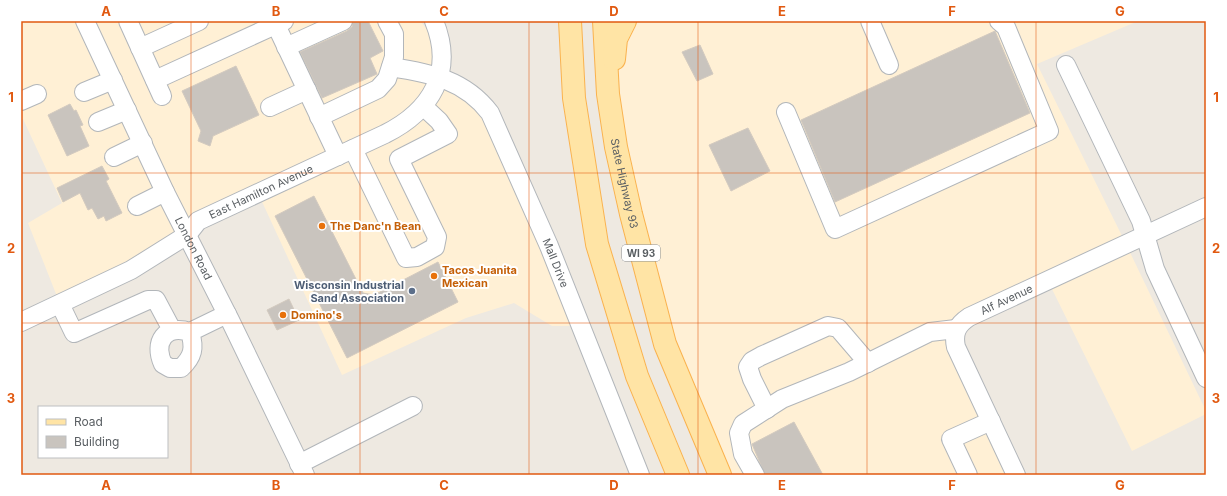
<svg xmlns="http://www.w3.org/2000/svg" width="1227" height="496" font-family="Inter,sans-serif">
	<rect width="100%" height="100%" fill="#eee9e1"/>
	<!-- commercial -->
	<path fill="#fff0d5" d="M21,21H420L440,44V64L471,93L580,326H552L514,303L466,318L342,375L258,193L60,304L28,223L62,203L23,119H21Z
		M625,21H1138L1037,64L1126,244L1206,411V414L1132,451L1048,281L956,329L1016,475H720L665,344L616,147V39Z"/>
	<!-- building -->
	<path fill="#c9c4be" stroke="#d3cabf" d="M353,21H368L383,51L370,58L377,74L322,98L300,52L347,31L352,27Z
		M995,31L1030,113L835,202L801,120Z
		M700,45L713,74L697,81L682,52Z
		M236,66L259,115L213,136L210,146L198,141L201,131L182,91Z
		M70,104L74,111L76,110L83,125L80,126L89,146L67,156L48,115Z
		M748,128L770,171L731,191L709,145Z
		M102,166L109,179L106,181L122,213L106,221L104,216L98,219L92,208L88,210L80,193L63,202L57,188Z
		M314,196L363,293L374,295L438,262L458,302L347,358L275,216Z
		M289,299L299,320L277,330L267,310Z
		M794,422L823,475H765L752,444Z"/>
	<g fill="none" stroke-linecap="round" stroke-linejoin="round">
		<defs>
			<g id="minor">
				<path id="s1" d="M85,21L165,192L230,320L305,475"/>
				<path d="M128,21L162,96"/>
				<path d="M870,21L889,65"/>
				<path d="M276,25L338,156"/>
				<path d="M286,47L343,21"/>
				<path d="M140,48L199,21"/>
				<path d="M1066,65L1141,221L1155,269L1206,378"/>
				<path id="s2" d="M391,67C430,73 465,80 490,113L549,246L640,475"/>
				<path d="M155,80L284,21"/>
				<path d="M84,92L113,80"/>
				<path d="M21,101L37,94"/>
				<path d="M270,107L307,90"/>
				<path d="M786,112L835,229L1049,131L1006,27L999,21"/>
				<path d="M319,117L378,89L387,79L394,57V34L387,21"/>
				<path d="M98,122L127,110"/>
				<path d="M353,149L406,258L417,257L435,247L437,237L399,159L448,134L439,121L424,107"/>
				<path d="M114,157L143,143"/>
				<path d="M137,206L165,192"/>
				<path d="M60,304L74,333L148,300H156L172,330"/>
				<path id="s3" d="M21,322L131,270L187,235L198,221L385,134C431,111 455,72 434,21"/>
				<path d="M190,332C195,348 193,357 181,368H170L163,364C153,342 165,324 190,332L227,314"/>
				<path d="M767,409L752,379L748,367L752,361L761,356L828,326L838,328L868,363"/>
				<path d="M299,464L413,406"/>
				<path d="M755,475L743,454L739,433L743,424L782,399L849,372L930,332L956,329"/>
				<path d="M968,475L951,439L991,421"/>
				<path id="s4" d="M1016,475L956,347C953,333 957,325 969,317L1206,207"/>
			</g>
			<g id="major">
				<path d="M570,21L574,98L597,244L637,376L678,475"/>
				<path id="s5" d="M604,21L608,94L616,147L631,214L665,344L720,475"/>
				<path d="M614,59L616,39L625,21"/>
			</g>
		</defs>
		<!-- minor casing -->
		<use href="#minor" stroke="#b2b6ba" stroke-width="20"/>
		<!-- major casing -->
		<use href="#major" stroke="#fab24e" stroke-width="24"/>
		<!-- minor -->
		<use href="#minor" stroke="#fff" stroke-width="18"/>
		<!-- major -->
		<use href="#major" stroke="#ffe4a5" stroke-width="22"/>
	</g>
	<!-- grid -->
	<path fill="none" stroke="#e15910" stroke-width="1" stroke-opacity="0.55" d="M191,21V475M360,21V475M529,21V475M698,21V475M867,21V475M1036,21V475M21,173H1206M21,323H1206"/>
	<!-- markers -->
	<g fill="#e8710a" stroke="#fff" stroke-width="1.5">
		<circle cx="322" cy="226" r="4"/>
		<circle cx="434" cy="276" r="4"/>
		<circle cx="283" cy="315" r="4"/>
	</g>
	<circle fill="#5c6f8a" stroke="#fff" stroke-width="1.5" cx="412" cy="291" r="4"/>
	<g text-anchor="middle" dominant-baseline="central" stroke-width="4" stroke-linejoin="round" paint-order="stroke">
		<!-- shield labels -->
		<rect fill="#fff" stroke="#8c8f92" stroke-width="1" x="622" y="245" width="38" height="16" rx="3"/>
		<g font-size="10" font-weight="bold" fill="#5a5f63">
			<text x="641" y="253">WI 93</text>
		</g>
		<!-- street labels -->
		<g font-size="11" fill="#5a5f63" stroke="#fff">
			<text stroke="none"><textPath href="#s5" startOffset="164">State Highway 93</textPath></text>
			<text stroke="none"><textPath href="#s3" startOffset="275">East Hamilton Avenue</textPath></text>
			<text stroke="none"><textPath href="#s1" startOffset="252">London Road</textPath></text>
			<text stroke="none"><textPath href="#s2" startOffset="276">Mall Drive</textPath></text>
			<text stroke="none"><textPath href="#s4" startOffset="218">Alf Avenue</textPath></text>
		</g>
		<!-- food labels -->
		<g font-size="11" font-weight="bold" fill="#c56008" stroke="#fff" text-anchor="start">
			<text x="330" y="226">The Danc'n Bean</text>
			<text x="442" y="270">Tacos Juanita<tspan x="442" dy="13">Mexican</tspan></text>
			<text x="291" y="315">Domino's</text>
		</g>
		<!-- service labels -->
		<g font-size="11" font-weight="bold" fill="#4e5e75" stroke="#fff" text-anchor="end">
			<text x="404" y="285">Wisconsin Industrial<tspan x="404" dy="13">Sand Association</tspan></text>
		</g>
	</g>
	<!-- border -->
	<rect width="1227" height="496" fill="none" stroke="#ffffff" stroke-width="44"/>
	<!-- legend -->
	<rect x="38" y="406" width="130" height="52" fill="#ffffff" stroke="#bdbfc1"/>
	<rect x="46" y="419" width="20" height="6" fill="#ffe4a5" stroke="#bdbfc1"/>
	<text x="74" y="426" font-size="12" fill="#5a5f63">Road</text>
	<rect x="46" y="436" width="20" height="12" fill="#c9c4be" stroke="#bdbfc1"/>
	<text x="74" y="446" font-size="12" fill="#5a5f63">Building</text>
	<rect x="22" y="22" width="1183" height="452" fill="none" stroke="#e15910" stroke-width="1.5"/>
	<g font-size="13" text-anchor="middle" font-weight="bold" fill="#e15910">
		<text x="106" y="16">A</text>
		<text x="276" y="16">B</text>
		<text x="444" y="16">C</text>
		<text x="614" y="16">D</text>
		<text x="782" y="16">E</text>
		<text x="952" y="16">F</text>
		<text x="1120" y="16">G</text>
		<text x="11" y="102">1</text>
		<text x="1216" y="102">1</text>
		<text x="11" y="253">2</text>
		<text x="1216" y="253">2</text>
		<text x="11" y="403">3</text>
		<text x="1216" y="403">3</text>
		<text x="106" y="490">A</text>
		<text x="276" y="490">B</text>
		<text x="444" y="490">C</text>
		<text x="614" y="490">D</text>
		<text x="782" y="490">E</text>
		<text x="952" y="490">F</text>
		<text x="1120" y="490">G</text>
	</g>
</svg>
